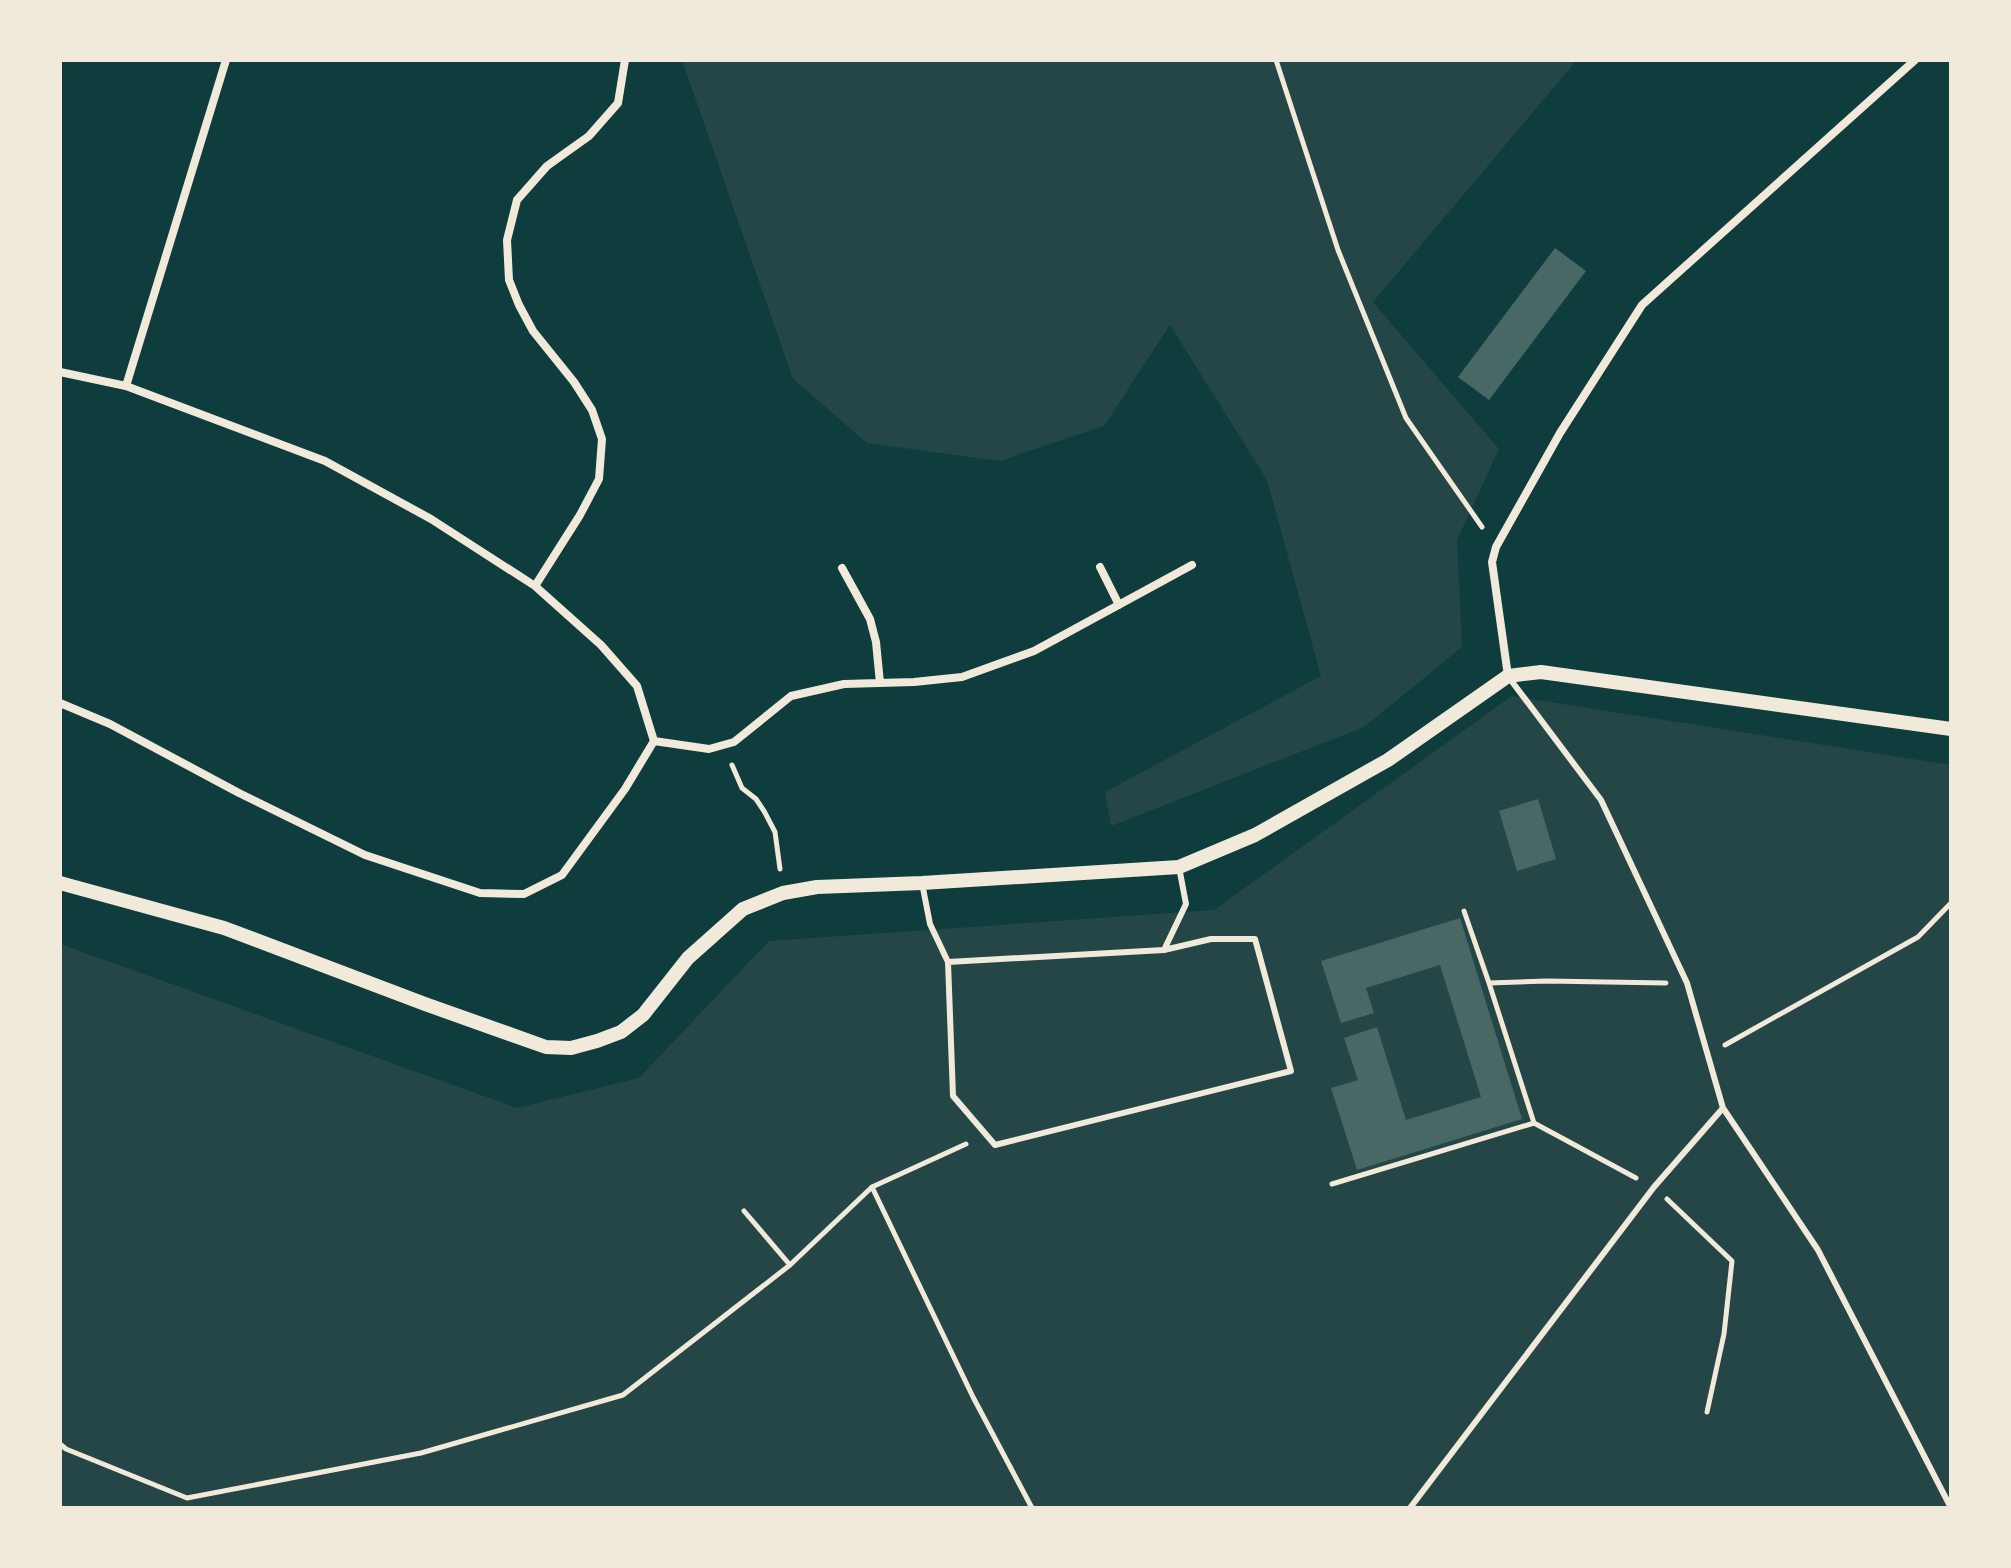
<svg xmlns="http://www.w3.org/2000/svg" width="2011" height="1568" font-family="'IBM Plex Sans',sans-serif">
	<rect width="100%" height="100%" fill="#0f3d3e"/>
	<!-- green -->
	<path fill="#244646" d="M682,60H1577L1373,302L1499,449L1457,540L1462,647L1364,727L1111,826L1105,792L1321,676L1267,480L1170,325L1104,426L1000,461L867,443L793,379Z
		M1512,696L1951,765V1508H60V944L517,1108L639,1078L769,941L1214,910Z"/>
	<!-- building -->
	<path fill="#486865" d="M1555,248L1586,271L1489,400L1458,377Z
		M1538,799L1556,859L1517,871L1499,811Z
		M1460,918L1522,1119L1357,1170L1331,1088L1358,1080L1344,1038L1377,1027L1406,1120L1481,1097L1440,965L1366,988L1374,1013L1341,1023L1321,961Z"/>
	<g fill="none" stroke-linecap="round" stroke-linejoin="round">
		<!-- path -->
		<path stroke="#f1e9da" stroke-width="5" d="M1276,60L1338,250L1406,418L1482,527
			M732,765L742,788L756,799L764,811L775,832L780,869
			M1464,911L1489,983
			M1725,1045L1918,937L1951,903
			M1534,1123L1489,983L1547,981L1666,983
			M1332,1184L1534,1123L1636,1178
			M872,1187L973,1397L1032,1508
			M1667,1199L1732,1261L1724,1334L1707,1412
			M744,1211L790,1265
			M60,1444L66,1449L187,1498L421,1453L623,1395L790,1265L872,1187L966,1144"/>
		<!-- service -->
		<path stroke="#f1e9da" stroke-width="6" d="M1510,679L1601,800L1687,983L1723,1108L1818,1250L1951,1508
			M922,883L930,924L948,962L1164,950L1186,904L1179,867
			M948,962L953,1096L995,1145L1291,1071L1255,939H1211L1164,950
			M1410,1508L1654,1187L1723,1108"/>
		<!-- minor -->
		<path stroke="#f1e9da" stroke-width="8" d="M60,372L126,386L325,461L431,519L535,586L601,645L637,686L654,741L625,789L562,875L524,894L480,893L365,855L239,793L110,724L60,703
			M126,386L226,60
			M1100,567L1119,605
			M842,568L870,619L876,642L880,683
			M535,586L580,515L599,479L602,439L592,410L574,382L533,331L519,305L509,280L507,240L517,200L547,166L589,136L618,103L625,60
			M1508,676L1492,562L1496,547L1560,433L1642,305L1915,60
			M654,741L709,749L734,742L791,696L844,684L914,682L962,677L1034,651L1192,565"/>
		<!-- tertiary -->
		<path stroke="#f1e9da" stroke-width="14" d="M60,883L224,928L425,1004L546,1047L571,1048L597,1041L621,1032L643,1015L688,958L743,909L783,893L817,887L922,883L1179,867L1255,835L1388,760L1508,676L1541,672L1951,729"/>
	</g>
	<!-- border -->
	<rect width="2011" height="1568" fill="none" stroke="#f1e9da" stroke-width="124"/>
</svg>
